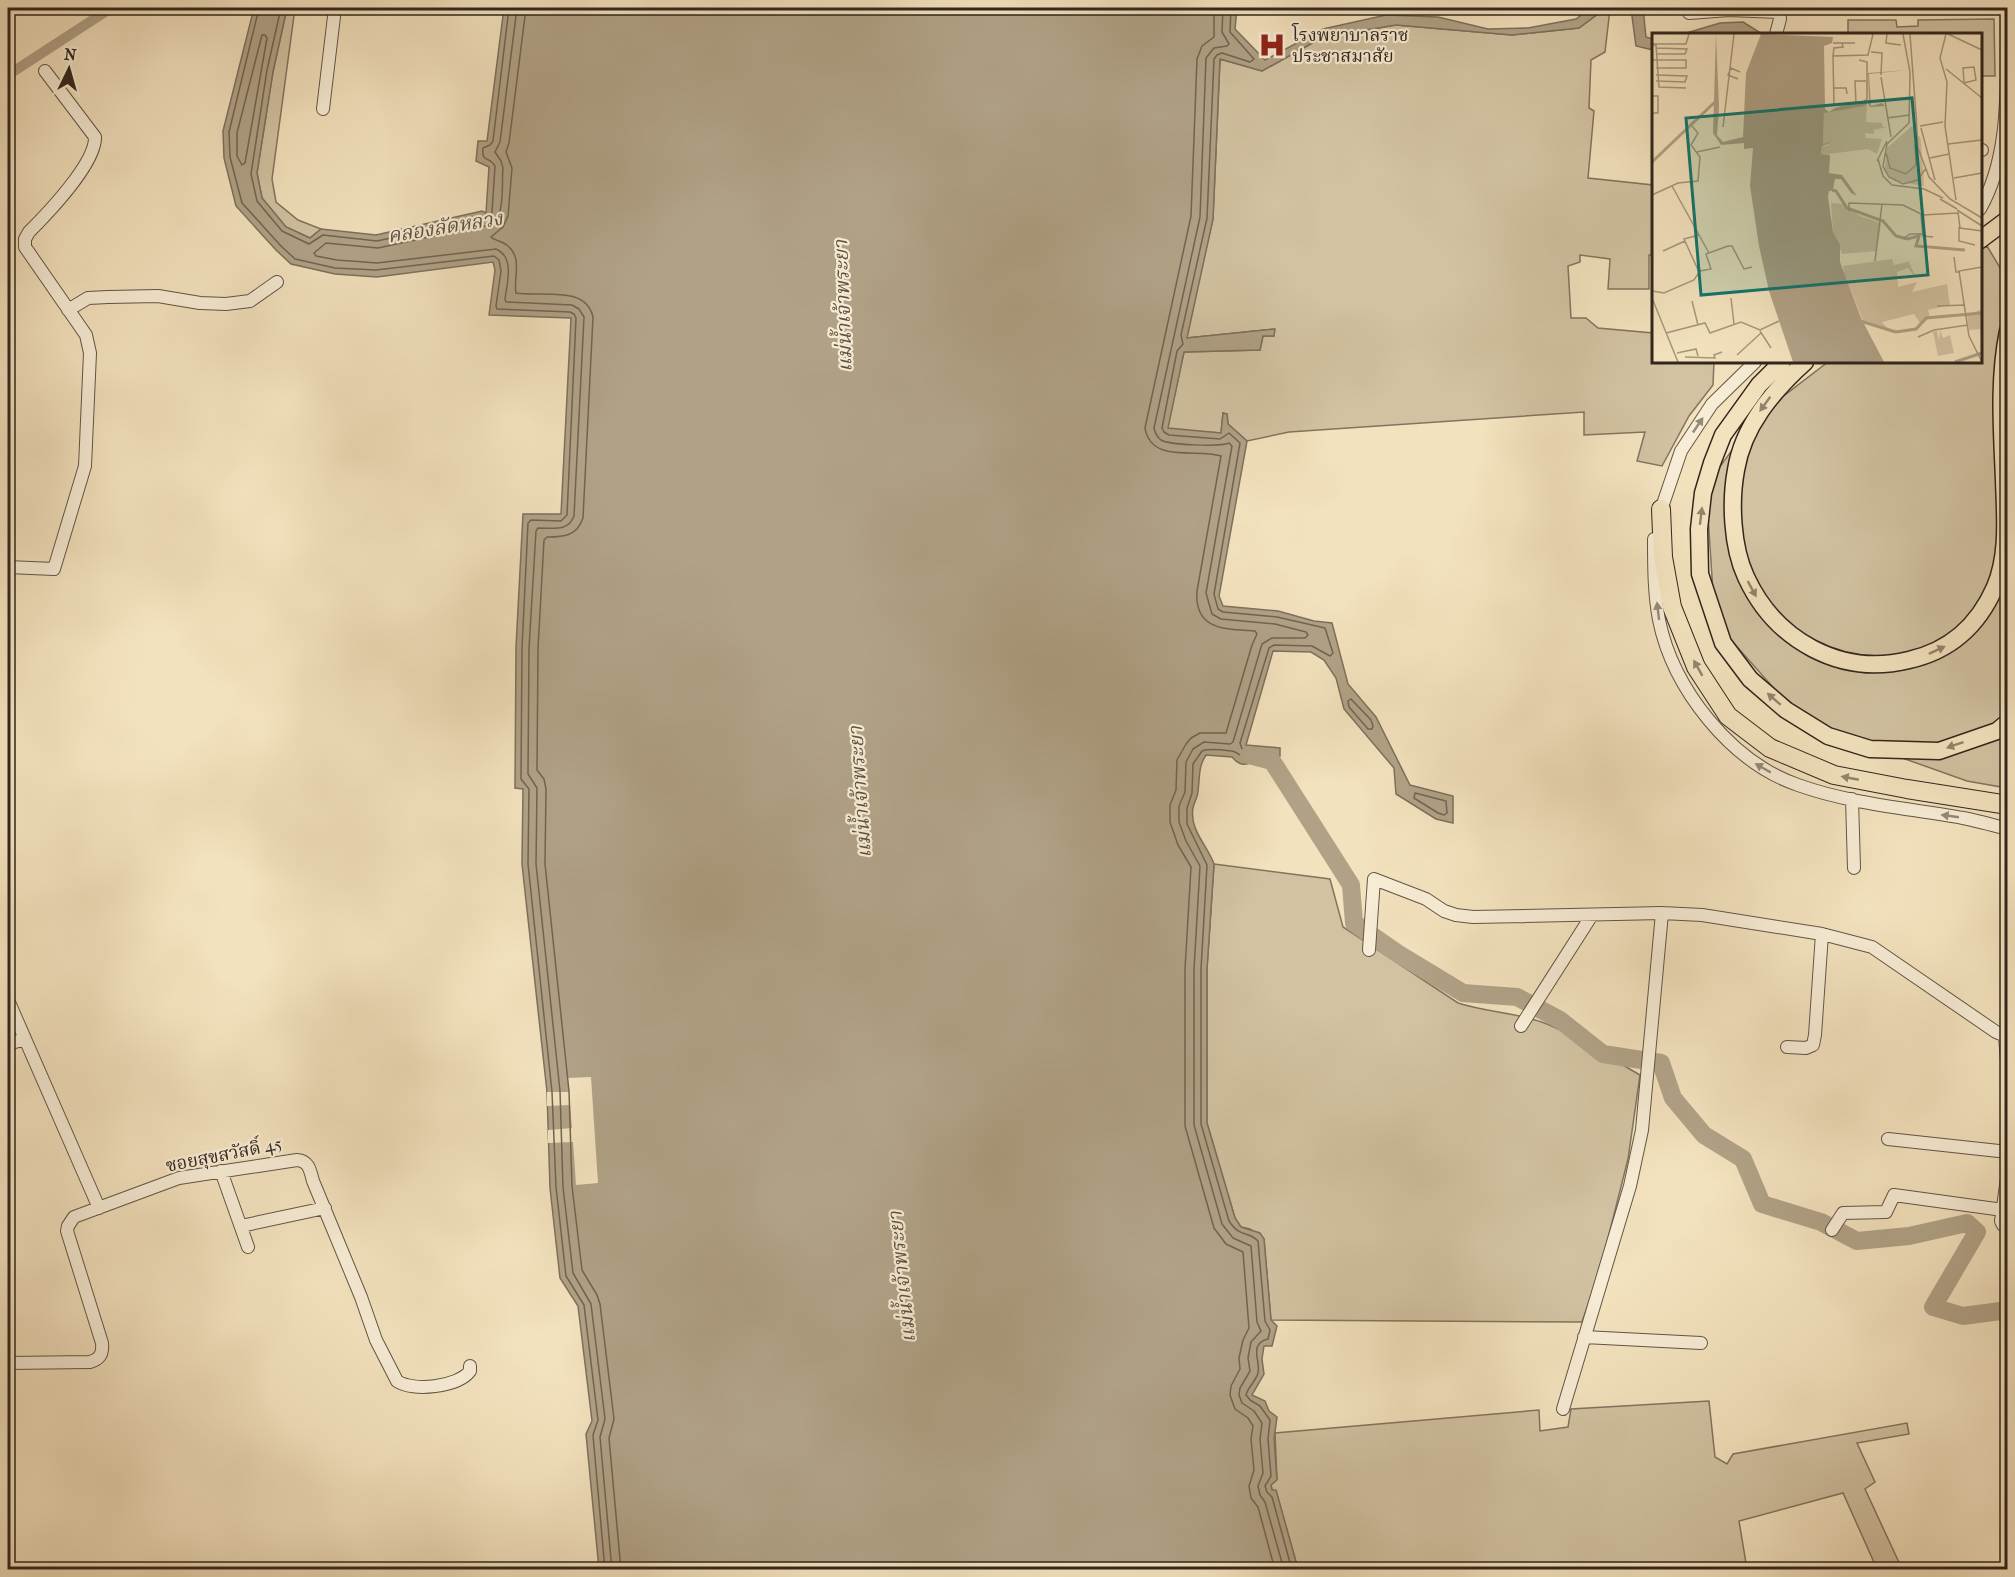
<svg xmlns="http://www.w3.org/2000/svg" width="2015" height="1577" font-family="'IM FELL French Canon','Noto Serif Thai',serif">
	<rect width="100%" height="100%" fill="#f3e2be"/>
	<filter id="stains"><feTurbulence type="fractalNoise" baseFrequency=".00333" numOctaves="4"/><feColorMatrix values="0 0 0 0 .2 0 0 0 0 .09 0 0 0 0 .02 0 0 0 .5 -.17"/></filter>
	<radialGradient id="worn" r=".72"><stop offset=".6" stop-color="#630" stop-opacity="0"/><stop offset="1" stop-color="#630" stop-opacity=".3"/></radialGradient>
	<!-- green -->
	<path fill="#d2c2a2" stroke="#82745f" stroke-width="1.5" d="M287,8H295L272,179L276,202L298,220L321,229L310,238L286,227L262,198L257,173L273,71Z
		M1610,9L1605,52L1591,60L1589,108L1594,111L1588,178L1653,185V255H1649V289H1608L1610,259L1580,255V262L1568,266L1571,318H1586L1598,328L1653,333L1654,362H1714L1713,385L1689,416L1662,466L1637,461L1645,432L1584,435V412L1289,432L1247,441L1228,424L1227,414L1223,413L1221,433L1167,429L1184,352L1260,350L1263,336H1274V329L1186,338L1213,219L1220,59L1262,71L1323,37L1396,25L1512,35L1579,28L1602,11Z
		M1994,19L1995,76H1981L1980,34H1848V20H1896L1897,27L1918,26V20Z
		M1987,246L2008,281L2007,788L1967,781L1877,749L1802,720L1715,622L1706,486L1756,417L1828,362H1980L1981,250Z
		M1214,864L1330,879L1343,927L1458,1003C1489,1013 1524,1013 1554,1027C1583,1040 1612,1059 1640,1075L1628,1159L1600,1270L1582,1322L1271,1320L1264,1239L1250,1229L1241,1227L1235,1218L1207,1123V969Z
		M1709,1401L1715,1457L1727,1464L1733,1454L1907,1423L1909,1434L1857,1443L1875,1482L1865,1489L1902,1569H1877L1843,1493L1739,1521L1747,1569H1298L1276,1491L1272,1490L1271,1485L1277,1479L1275,1433L1539,1410L1540,1431L1568,1427L1571,1409Z"/>
	<!-- water -->
	<path fill="#b1a287" stroke="#7e705c" stroke-width="1.5" d="M254,8H287L273,72L257,173L262,198L286,227L310,238L321,229L376,235L482,211L486,213L489,167L476,161L478,141H487L504,8H1237L1235,29L1265,60L1323,29L1386,15L1438,17L1488,29L1528,28L1576,19L1591,8H1614L1602,11L1579,28L1512,35L1396,25L1323,37L1262,71L1220,59L1213,219L1187,338L1275,329L1274,336H1263L1260,350L1184,352L1168,428L1221,433L1223,413L1227,414L1228,424L1247,441L1219,596L1223,606L1278,611L1314,621L1332,623L1348,684L1376,717L1410,785L1453,796V823L1436,819L1396,794L1394,768L1344,709L1336,678L1324,660L1311,652L1273,651L1246,745L1280,748V756C1270,762 1270,758 1261,760C1249,762 1243,770 1232,757L1206,755C1198,767 1200,777 1198,791C1198,797 1194,802 1193,808C1189,830 1208,846 1214,864L1207,969V1123L1235,1218L1241,1227L1260,1233L1264,1239L1271,1320L1277,1326L1272,1346H1264L1262,1359L1264,1374L1252,1395L1265,1401L1269,1411L1277,1417L1274,1439L1277,1480L1271,1485L1272,1490H1276L1298,1569H599L586,1434L592,1421L578,1306L560,1278L550,1188L547,1092L522,864L523,789L515,788L516,647L523,514H561L571,318L489,315L495,270L493,262L377,277L335,274L291,264L276,250L236,206L224,158L223,131Z
		M1626,8H1643L1646,37L1653,39V50L1636,46L1631,9Z
		M1743,22L1762,34L1739,33L1683,34L1720,23Z"/>
	<!-- pier -->
	<path fill="#f3e2be" d="M591,1077L598,1183L576,1185L573,1142L548,1143V1130L572,1128L570,1105L547,1106V1092H569L568,1078Z"/>
	<g fill="none" stroke-linecap="round" stroke-linejoin="round">
		<!-- shore -->
		<path stroke="#716452" stroke-width="1.5" d="M259,8L229,132L230,157L242,203L281,246L295,259L335,268L376,270L494,256L499,260L501,271L496,306L497,309L570,312L574,314L576,318L567,515L561,521L531,520L528,523L522,648L521,779L529,789L528,864L552,1092L556,1187L566,1276L584,1305L598,1420L593,1435L605,1570
			M281,8L267,70L251,174L257,201L282,231L309,244L323,235L377,241L480,218C486,219 491,219 492,212L495,166C490,156 481,163 483,148L490,145L493,141L509,8
			M517,8L500,142L495,152L501,161L503,168C501,187 508,229 480,226L378,248L326,243L314,253L316,256L337,260L377,263L496,249C515,257 507,283 505,299L506,302L572,305L579,309L584,317L574,516C568,532 553,528 538,528L536,531L529,648L528,774L537,788L536,864L560,1091L563,1187L573,1273L591,1304L605,1419L600,1437L612,1570
			M526,8L509,143L506,152L512,168L508,216L503,227L491,237C495,241 503,241 508,246C523,259 513,278 516,293C541,297 586,285 593,317L583,518C577,536 564,537 547,537L544,540L538,648L537,770L544,779L546,789L545,864L569,1091L572,1186L582,1270L597,1295L600,1304L614,1419L609,1438L621,1570
			M1214,8V37L1202,46L1197,59L1191,216L1145,428C1151,464 1197,448 1221,456L1197,591C1194,631 1226,629 1255,631L1257,634L1252,645L1226,733H1200L1191,738L1186,744L1177,760L1176,790L1170,805V822L1178,845L1191,867L1185,969V1126L1214,1228L1226,1244L1243,1252L1249,1328L1243,1340L1239,1358L1240,1369L1231,1386L1230,1395L1235,1409L1248,1418L1253,1426L1251,1439L1254,1470L1249,1486L1251,1498L1258,1507L1275,1570
			M1223,8L1222,32L1229,44L1227,46L1214,48L1206,58L1200,217L1154,428C1155,433 1157,437 1161,440C1169,445 1220,447 1229,443L1232,446L1206,593L1212,614L1221,619L1275,624L1306,632L1308,635L1305,638H1272L1262,644L1233,742L1230,744L1204,742L1193,749L1186,762L1185,792L1179,806V822L1186,841L1200,866L1194,969V1125L1222,1224L1233,1238L1251,1246L1257,1322L1261,1331L1251,1342L1248,1358L1250,1371L1240,1388L1239,1395L1242,1403L1254,1411L1262,1423L1260,1439L1263,1473L1258,1486L1260,1495L1265,1502L1284,1570
			M1231,8L1230,32L1254,59L1250,62L1222,53L1217,55L1214,59L1207,218L1181,335L1183,344L1177,351L1162,428L1164,432L1169,435L1220,439L1229,433L1240,443L1214,594L1218,609L1223,612L1277,617L1325,628L1333,653L1330,656L1312,646L1274,645L1269,648L1240,743L1242,749L1253,752L1254,756C1244,762 1241,753 1232,751C1223,750 1210,748 1202,751L1193,764L1192,793L1187,808V824L1207,865L1201,969V1124L1229,1221C1241,1239 1248,1230 1258,1241L1265,1321L1270,1330L1268,1339C1248,1344 1261,1361 1258,1373C1256,1381 1248,1387 1246,1395L1250,1400L1260,1406L1270,1420L1268,1439L1271,1476L1265,1486L1267,1492L1272,1497L1292,1570
			M262,35H265L267,38L245,163L242,165L237,156V133Z
			M1351,699L1371,720L1373,726L1372,729H1368L1349,707L1348,701Z
			M1415,793L1446,801L1447,813L1444,815L1438,813L1414,798Z"/>
		<!-- canal -->
		<path stroke="#b1a287" stroke-width="10" d="M8,75L111,8"/>
		<!-- river -->
		<path stroke="#b1a287" stroke-width="18" d="M1249,755L1272,761L1351,885L1354,923L1397,953L1463,993L1517,997L1560,1020L1603,1054L1661,1063L1673,1098L1704,1135L1743,1159L1762,1204L1821,1222L1857,1241L1909,1236L1967,1223L1977,1232L1933,1307L1963,1316L2008,1310"/>
		<defs>
			<path id="minor" d="M1689,13L1729,10L1779,12
				M1776,34L1780,19L1779,8
				M323,109L335,8
				M1980,150H1982
				M1980,209C2011,155 2006,86 2008,27
				M68,310L88,298L108,297L158,296L200,303L226,304L250,301L277,282
				M1659,516L1681,451L1712,404L1755,362
				M1654,539C1654,566 1654,593 1659,620C1673,689 1731,762 1798,785C1851,804 1908,808 1963,818C1978,821 1993,825 2008,829
				M8,567L54,569L85,466L90,353L86,335L25,247V239L29,232C47,214 96,163 95,137L45,71
				M1852,799L1854,868
				M1369,950L1374,879L1426,899L1444,911L1456,915L1473,917L1662,913L1702,915L1822,934L1872,947L1996,1032L2008,1037
				M8,1000L99,1208
				M1521,1026L1592,915
				M2005,1036L2008,1073
				M8,1044L25,1039
				M1787,1047L1806,1048L1813,1045L1815,1035L1822,934
				M1888,1139L2008,1152
				M221,1171L248,1247
				M2008,1171L2001,1221L2003,1225L2008,1228
				M241,1226L325,1208
				M1832,1230L1843,1213L1886,1212L1894,1195L2003,1210
				M1584,1337L1701,1343
				M8,1363L90,1362C100,1359 103,1354 102,1343L67,1231L68,1226L74,1217L179,1178L297,1160C309,1161 310,1170 313,1181L361,1297L376,1340L397,1381C413,1392 458,1387 470,1371V1366
				M1563,1409L1630,1186L1642,1130L1662,913"/>
			<path id="major" d="M1980,240L2008,219
				M1782,362L1759,385L1723,435L1712,463L1703,493L1699,529L1700,574L1723,643L1750,679L1786,710L1828,736L1870,749L1939,751L1997,731L2008,722
				M1805,362C1773,391 1743,426 1736,470C1730,502 1732,547 1746,577C1775,640 1840,677 1909,660C1949,651 1978,626 1995,587C2009,554 2005,515 2004,480C2002,430 1998,380 2008,331"/>
			<path id="highway" d="M1661,509L1663,557L1672,607L1696,667L1728,716L1770,748L1834,775L1907,789L2008,805"/>
		</defs>
		<!-- minor casing -->
		<use href="#minor" stroke="#625544" stroke-width="14"/>
		<!-- major casing -->
		<use href="#major" stroke="#31261c" stroke-width="19"/>
		<!-- highway casing -->
		<use href="#highway" stroke="#31261c" stroke-width="20"/>
		<!-- minor -->
		<use href="#minor" stroke="#f7ecd5" stroke-width="12"/>
		<!-- major -->
		<use href="#major" stroke="#f3e2be" stroke-width="16"/>
		<!-- highway -->
		<use href="#highway" stroke="#f3e2be" stroke-width="18"/>
	</g>
	<!-- one-way arrows -->
	<defs><path id="oneway-solid" d="M-6-.8H1V-3.2L6.5 0L1 3.2V.8H-6Z" transform="scale(1.5)"/></defs>
	<g fill="#92846d">
		<use href="#oneway-solid" transform="translate(1765 404) rotate(126)"/>
		<use href="#oneway-solid" transform="translate(1701 516) rotate(-83)"/>
		<use href="#oneway-solid" transform="translate(1752 589) rotate(62)"/>
		<use href="#oneway-solid" transform="translate(1937 650) rotate(-25)"/>
		<use href="#oneway-solid" transform="translate(1698 668) rotate(-119)"/>
		<use href="#oneway-solid" transform="translate(1774 699) rotate(-139)"/>
		<use href="#oneway-solid" transform="translate(1955 745) rotate(161)"/>
		<use href="#oneway-solid" transform="translate(1850 778) rotate(-169)"/>
	</g>
	<g fill="#948978">
		<use href="#oneway-solid" transform="translate(1698 425) rotate(-56)"/>
		<use href="#oneway-solid" transform="translate(1658 611) rotate(-97)"/>
		<use href="#oneway-solid" transform="translate(1763 768) rotate(-150)"/>
		<use href="#oneway-solid" transform="translate(1950 816) rotate(-172)"/>
	</g>
	<!-- icons -->
	<defs>
		<symbol id="hospital-bare" viewBox="-9 -9 18 18"><path d="M-5-5h3v3.5h4V-5h3V5h-3V1.5h-4V5h-3Z" fill="#8f2418" stroke="#f7ecd5" stroke-width="2.5" paint-order="stroke"/></symbol>
	</defs>
	<g fill-rule="evenodd">
		<use href="#hospital-bare" x="1253" y="26" width="38" height="38"/>
	</g>
	<g text-anchor="middle" dominant-baseline="central" stroke-width="4.5" stroke-linejoin="round" paint-order="stroke">
		<!-- poi labels -->
		<g font-size="18" fill="#31261c" stroke="#f7ecd5" text-anchor="start">
			<text x="1292" y="35">โรงพยาบาลราช<tspan x="1292" dy="21">ประชาสมาสัย</tspan></text>
		</g>
		<!-- street labels -->
		<g font-size="18" fill="#31261c" stroke="#f7ecd5">
			<text transform="translate(224 1155) rotate(-11)">ซอยสุขสวัสดิ์ 45</text>
		</g>
		<!-- water labels -->
		<g font-size="20" font-style="italic" fill="#5e5141" stroke="#f7ecd5">
			<text transform="translate(445 227) rotate(-9)">คลองลัดหลวง</text>
			<text transform="translate(843 306) rotate(-92)">แม่น้ำเจ้าพระยา</text>
			<text transform="translate(860 792) rotate(-94)">แม่น้ำเจ้าพระยา</text>
			<text transform="translate(902 1277) rotate(-96)">แม่น้ำเจ้าพระยา</text>
		</g>
	</g>
	<!-- overview -->
	<g transform="translate(1652 33)">
		<rect width="330" height="330" fill="#f3e2be"/>
		<path d="M215,70L214,89L230,90L231,94H235L222,97V101L213,100L214,105L230,106L225,121L216,116L169,122L170,113L179,112L171,111L172,80ZM260,93L269,106L272,153L243,148L233,138L235,115ZM179,170L192,171L208,183L229,190L225,218L190,221L181,199ZM240,226L242,232L263,227L257,229L264,245L256,235L245,239L246,254L265,249L260,259L295,251L298,272L276,277L278,284L265,297L240,300L211,288L192,240L191,233ZM262,281L268,290L265,294L247,298L236,296L230,289ZM330,276V296L317,297L315,282ZM288,297L291,305L298,302L302,320L286,323L281,299L285,298L287,308Z" fill="#d2c2a2" fill-rule="evenodd"/>
		<path d="M64,1L67,74L65,102L71,109L91,104L94,40L109,1L181,4L180,10L172,13L173,76L177,79L183,75L190,73L217,68L216,40L257,37L217,41L219,73L230,70L233,73L218,74L216,70L212,73L172,80L171,111L180,109L170,113L169,121L178,122L177,140L190,142L205,163L199,160L189,146H183L181,156L185,157L177,158L176,164L181,199L188,212V229L209,285L232,329H141L117,258L107,213L98,153L101,115L92,116V110L69,112L61,100Z" fill="#b1a287"/>
		<path fill="none" stroke="#b1a287" stroke-width="3" d="M0,129L64,68M180,157L184,158L195,175L231,188L244,203L255,206L267,203L264,213L313,217M208,288L244,299L264,296L274,285L330,280M303,329L330,320"/>
		<path fill="none" stroke="#a5977d" stroke-width="1.5" d="M235,1L234,10L249,12M251,1L258,39L257,90M258,1L264,82M294,1L288,25L295,49L293,93L304,167M296,1L330,17M181,10H203M1,11H34L37,1M0,12H4L7,54L34,55M219,19L230,20L229,42M4,21H33L35,16L4,15M181,23L182,15L191,14L190,10M0,27H34V35H4M207,27L215,29V66L210,70L182,72L181,23L216,22L221,1M294,36L330,65M4,42L35,43L33,49L4,48M229,44L239,104M86,46L76,42L79,35L88,39M312,50L324,47L322,34L311,35L312,49M181,55H194L195,61M0,63H6V80H0M204,71L203,48H214M264,80L266,115L277,144L298,166L330,185M235,85L258,82M257,90L235,111L231,133L237,144L251,151L266,147L274,135M268,93L291,89M71,94L82,1M269,95L283,147M296,111L330,107M45,119L68,114M234,120L238,135L254,141L264,132L263,111M278,125L297,121M226,126L231,143L240,152L272,156L291,165M225,128L235,108M302,145L330,140M20,153L57,220M0,162L26,150L46,148L48,124L39,112L46,100L40,93M288,166L305,176M305,177L330,193M197,178V170L251,172L271,182L306,180M306,179L308,195L330,198M269,182L271,203L281,204M307,194V208L323,212M252,205L258,201H271M11,218L33,208M302,224L304,239H308M223,228L230,171M47,239L32,206L47,202M0,258L12,260L42,247L48,238L59,236L54,221L76,213H80L92,236L100,234M0,265L26,329M79,265L82,291M40,268L46,292M285,273L313,272M108,298L119,315M14,300L53,290L58,300L89,289L108,297L127,288M266,304L282,297L316,292M25,320L44,316L46,323M85,322L109,300M33,324L63,325L62,322L70,319M330,329L317,303L307,238L330,234"/>
		<path fill="#0f766e" fill-opacity="0.15" stroke="#0f766e" stroke-width="3" d="M260,65L276,242L49,262L34,85Z"/>
		<rect width="330" height="330" fill="none" stroke="#31261c" stroke-width="3"/>
	</g>
	<!-- margin -->
	<rect width="2015" height="1577" fill="none" stroke="#f3e2be" stroke-width="30"/>
	<rect x="9" y="9" width="1997" height="1559" fill="none" stroke="#31261c" stroke-width="3"/>
	<rect x="15" y="15" width="1985" height="1547" fill="none" stroke="#31261c" stroke-width="1.5"/>
	<!-- north arrow -->
	<g transform="translate(69 69) rotate(5)" stroke="#f7ecd5" stroke-width="4.5" paint-order="stroke">
	<path d="M0-4.5L10 22L0 15L-10 22Z" fill="#31261c"/>
	<text y="-9" font-size="16" font-weight="bold" text-anchor="middle" fill="#31261c">N</text>
	</g>
	<rect width="100%" height="100%" filter="url(#stains)"/>
	<rect width="100%" height="100%" fill="url(#worn)"/>
</svg>
